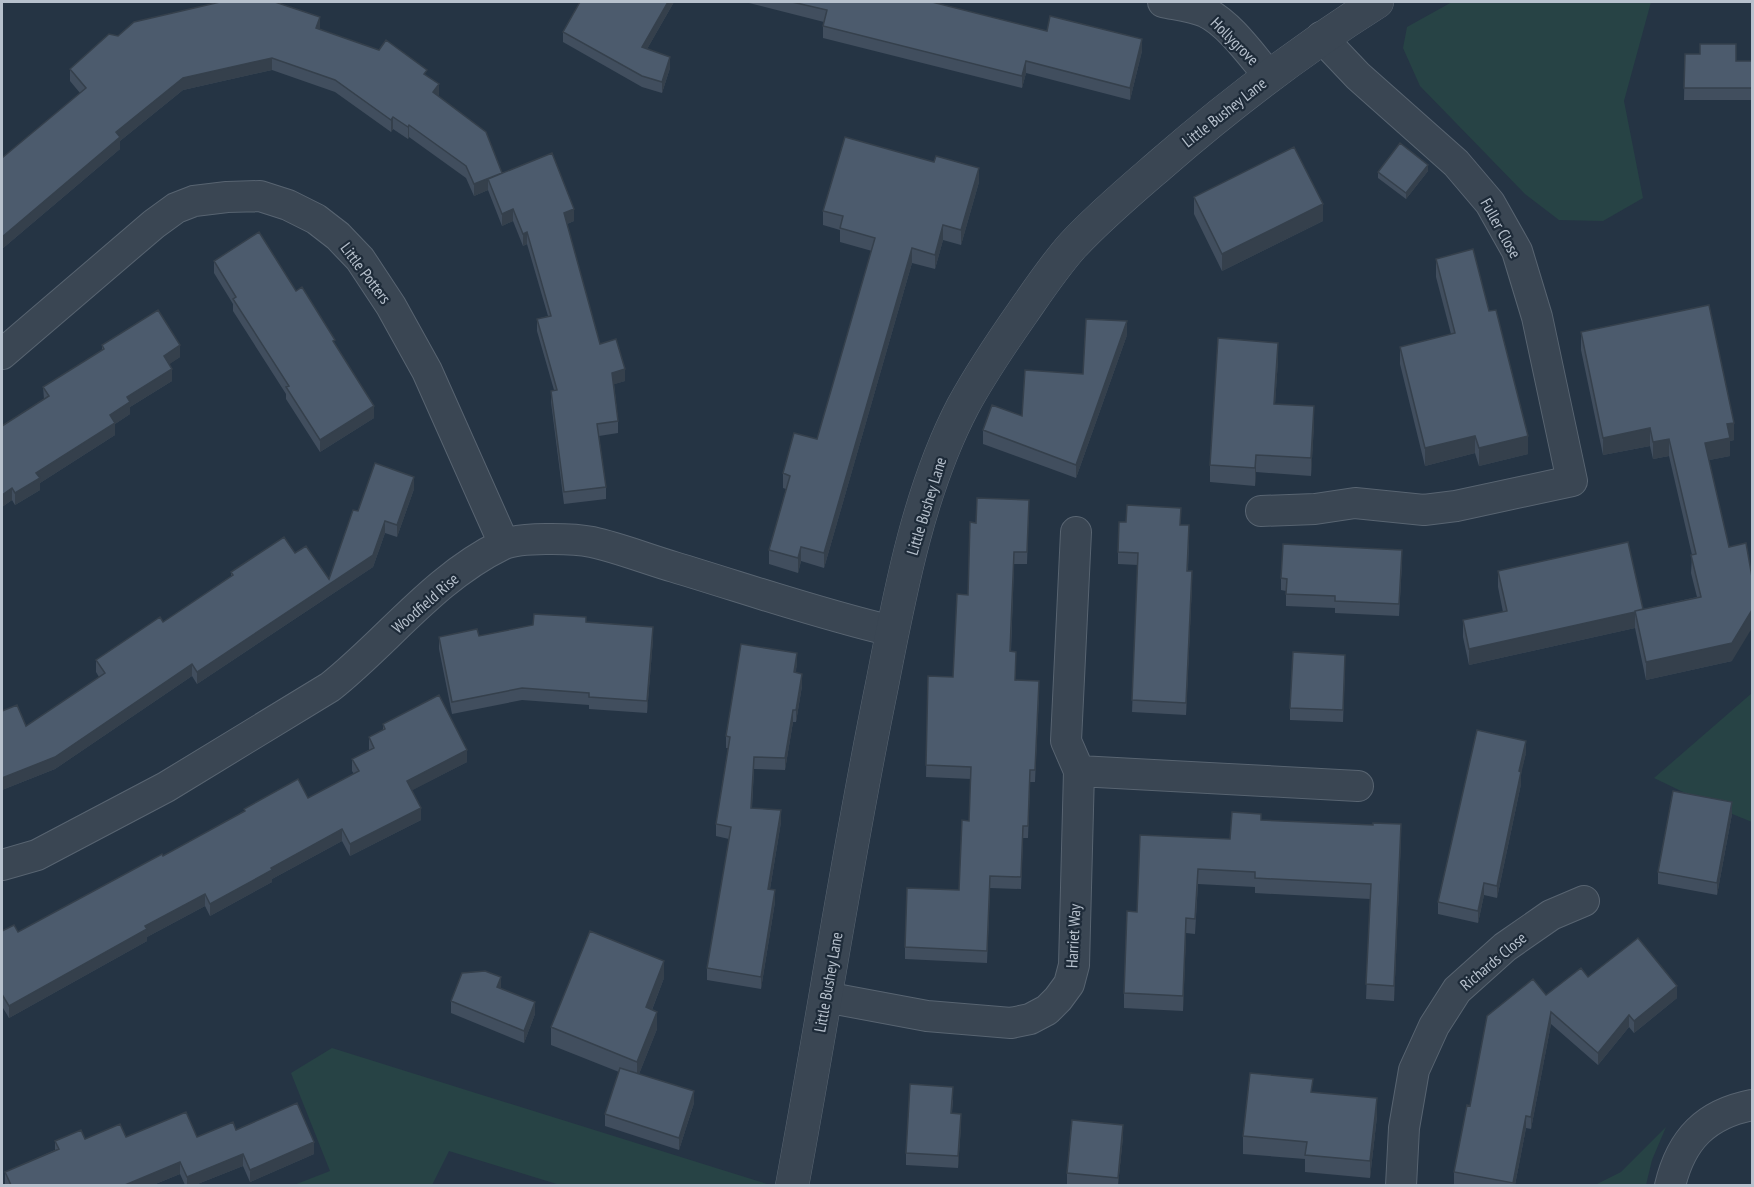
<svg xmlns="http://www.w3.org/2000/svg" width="1754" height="1187" font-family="'PT Sans Narrow',sans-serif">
	<rect width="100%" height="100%" fill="#253444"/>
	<!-- green -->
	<path fill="#274345" d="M1452,2H1651L1624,101L1643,198L1603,221L1559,220L1525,194L1420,86L1403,48L1407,27Z
		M1752,693V822L1710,805L1654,778Z
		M332,1048L767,1184L766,1185H560L449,1151L432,1185H294L330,1171L291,1073Z
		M1666,1127L1652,1160L1646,1185H1595L1621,1172Z"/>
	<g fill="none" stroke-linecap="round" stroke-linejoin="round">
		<defs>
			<path id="minor" d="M1163,2C1177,5 1193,7 1205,12C1229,23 1252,56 1269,76
				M2,354L154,224L176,208L194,201L227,197L260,196L288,205L316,219L338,236L360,259L391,306L427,371L504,544
				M1261,511L1315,509L1355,503L1424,510L1456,506L1572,481L1537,317L1517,251L1490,203L1456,163L1358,76L1321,37
				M1076,532L1066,741L1079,771
				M2,865L37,855L166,787L330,687C388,641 434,578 502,545C518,537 573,538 592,542C619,548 647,559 674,567C747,589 819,614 892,631
				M825,997L927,1016L1011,1023L1030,1019L1047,1010L1058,999L1069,984L1074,965L1079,771L1358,786
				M1401,1186L1404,1128L1414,1070L1434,1026L1457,990L1505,947L1551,915L1584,901
				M1670,1186C1681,1139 1706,1114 1752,1105"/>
			<path id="tertiary" d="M792,1186C823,1019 848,851 882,685C900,592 919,490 963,406C981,373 1002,342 1023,312C1039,289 1055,265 1073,245C1100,216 1131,190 1160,165C1229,105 1301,50 1377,2"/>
		</defs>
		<!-- minor casing -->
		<use href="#minor" stroke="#586471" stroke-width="32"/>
		<!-- tertiary casing -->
		<use href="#tertiary" stroke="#586471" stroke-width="34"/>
		<!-- minor -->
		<use href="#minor" stroke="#3a4653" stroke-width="30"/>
		<!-- tertiary -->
		<use href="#tertiary" stroke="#3a4653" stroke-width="33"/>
	</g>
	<!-- wall -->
	<path fill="#414e5e" d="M219,2H275L320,29L427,76L439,97L502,173L574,221L567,224L600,344L625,381L614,384L618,421V433L599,436L606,487V499L564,504L551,402V391L554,390L537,331V319L548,316L527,244L523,246L513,221L502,226L488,190L474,196L466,178L409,137L408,139L393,129L391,132L335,92L272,70L183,90L120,141V149L2,249V158L80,93L70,81V69L118,36Z
		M674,2L647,49L670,68L662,93L642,87L563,42V32Z
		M745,2H932L1047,31L1142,51L1130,100L1026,73L1022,88L823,38V26L824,22Z
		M1685,54L1736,61H1752V100H1684Z
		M1428,171L1406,199L1378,178V172Z
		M979,182L961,245L943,240L935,269L912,263L824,568L801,561L798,573L769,564V550L786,489L783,488V473L817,439L872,251L840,242V230L823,225V211Z
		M1194,197L1323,221L1222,271L1194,214Z
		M1436,259L1489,311L1528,454L1479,466L1475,453L1425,466L1400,364V347L1451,334L1436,277Z
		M214,261L296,291L335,345L374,418L320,452L286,399V394L233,311V304L214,273Z
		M1581,332L1734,440L1730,441V456L1709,460L1732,661L1646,680L1635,628L1469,665L1463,637V620L1503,612L1498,587V571L1643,609L1697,597L1691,573L1692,555L1669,456L1653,459L1650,446L1603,455L1581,350Z
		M1127,335L1076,478L983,444V430L1022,416L1083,374Z
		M102,345L180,357L169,364L172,381L130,407V414L115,424V435L40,483V490L15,505L12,500L2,507L44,399L43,387L102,350Z
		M1278,360L1275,404L1314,424L1311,476L1256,472L1255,486L1210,482V465Z
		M414,489L397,537L385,533L373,567L197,684L192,676L55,769L2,790V711L26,726L99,677L96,672V660L163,622L231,576V572L295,553L329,579L358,511Z
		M1029,500L1027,564H1014L1011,652L1015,680L1039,693L1035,782H1030L1028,838H1023L1021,889L990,888L987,963L905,959V947L959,890L969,821L971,779L926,777L928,676L953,677L968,595L976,523Z
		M1180,525L1189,538L1188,571L1192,583L1186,715L1132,712L1138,565L1118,564V552Z
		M1402,562L1399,616L1335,613V608L1286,606V591L1281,590V578Z
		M586,622L653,639L647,713L589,709V705L522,700L452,714L439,649V637L479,636Z
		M797,665L795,672L802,686L796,722H793L785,770L754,769L752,808L781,822L770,889L775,902L761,989L707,980V968L729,839L716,836V824L728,748H726V736Z
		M1345,667L1343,722L1290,720V708Z
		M383,724L467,762L412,790L421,820L350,856L342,841L272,879V882L210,916L205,906L147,937V941L9,1018L3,1008L2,931L18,932L163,856L244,811V809L308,798L354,774L352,771V759L369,750V737L383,730Z
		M1526,753L1521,772V784L1497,898L1484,895L1478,923L1438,914V902Z
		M1732,814L1717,895L1658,884V872Z
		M1261,821L1401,839L1394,1001L1366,999L1370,899L1255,893V887L1198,884L1195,934L1186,933L1183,1011L1124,1008V993L1137,912L1230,839Z
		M1588,977L1677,998L1634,1033L1629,1027L1598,1065L1551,1024L1531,1129L1526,1128L1515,1185H1460L1454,1184V1172L1470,1106L1546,995Z
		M664,978L652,1010L657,1029L639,1074L694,1103L679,1150L605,1126V1114L619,1072L551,1045V1027Z
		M501,988L535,1014L524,1043L451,1013V1001Z
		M1313,1092L1377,1116L1370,1178L1305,1172V1159L1243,1154V1136Z
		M953,1099L952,1113L961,1126L958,1168L906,1165V1153Z
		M236,1130L314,1154L250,1182L243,1166L195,1185H185L180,1174L153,1185H6L5,1184V1172L55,1150V1141L126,1137H197Z
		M1123,1137L1118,1185H1067V1173Z"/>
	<!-- shaded-wall -->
	<path fill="#35404c" d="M668,2H674L642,58V47Z
		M320,17V29L316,28Z
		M1142,39V51L1130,100V88Z
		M670,57V68L662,93V82Z
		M272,58V70L183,90L120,141V149L2,249V237L116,132L183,78Z
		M1026,61V73L1022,88V76Z
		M439,84V96L433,92Z
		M393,117V129L391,132V120Z
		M409,125V137L408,139V127Z
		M1428,165V171L1406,199V193Z
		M979,168V182L961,245V230Z
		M502,173L488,179V190L474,196V184Z
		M1323,204V221L1222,271V254Z
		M513,209V221L502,226V214Z
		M574,209V221L564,225V213Z
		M943,225V240L935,269V255Z
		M527,232V244L523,246V234Z
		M912,248V263L824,568V553Z
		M1127,321V335L1076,478V465Z
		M1278,343V360L1274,421V404Z
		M180,345V357L164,368V356Z
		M172,369V381L130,407V414L115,424V435L40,483V490L15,505V493L36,473L127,397Z
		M625,369V381L612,385V373Z
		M374,406V418L320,452V440Z
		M1314,406V424L1311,476V458Z
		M1734,423V440L1730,441V456L1705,461V443L1727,424Z
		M1650,428V446L1603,455V438Z
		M1475,436V453L1425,466V448Z
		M1528,436V454L1479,466V448Z
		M1669,439V456L1653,459V442Z
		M1256,455V472L1255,486V468Z
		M414,477V489L397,537V525Z
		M12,488V500L2,507V495Z
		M385,521V533L373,567L197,684V672L373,555Z
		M801,547V561L798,573V558Z
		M1192,571V583L1186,715V703Z
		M1752,610V628L1732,661L1646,680V662Z
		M1635,612V628L1469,665V649Z
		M653,627V639L647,713V701Z
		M797,653V665L794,684V672Z
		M192,664V676L55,769L2,790V778Z
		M802,674V686L796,722V710Z
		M793,710V722L785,770V758Z
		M1526,741V753L1519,783V771Z
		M467,750V762L407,793V781Z
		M1521,772V784L1497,898V886Z
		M1732,802V814L1717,895V883Z
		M421,808V820L350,856V844Z
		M781,810V822L768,901V889Z
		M1401,824V839L1394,1001V986Z
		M342,829V841L272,879V882L210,916V904L271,868Z
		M1484,883V895L1478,923V911Z
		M775,890V902L761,989V977Z
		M205,894V906L147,937V941L9,1018V1006L145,926Z
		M1186,918V933L1183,1011V996Z
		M664,961V978L646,1025V1007Z
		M501,977V989L497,987Z
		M1677,986V998L1634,1033V1021Z
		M3,996V1008L2,1009V997Z
		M535,1002V1014L524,1043V1031Z
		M657,1012V1029L637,1079V1062Z
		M1551,1012V1024L1531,1129V1117Z
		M1629,1015V1027L1598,1065V1053Z
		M694,1091V1103L679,1150V1138Z
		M1377,1098V1116L1370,1178V1161Z
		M961,1114V1126L958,1168V1156Z
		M1526,1116V1128L1515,1185H1513Z
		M1123,1125V1137L1118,1185V1178Z
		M314,1142V1154L250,1182V1170Z
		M243,1154V1166L195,1185H187V1177Z
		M180,1162V1174L153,1185H125Z"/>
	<!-- building -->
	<path fill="#4c5b6d" stroke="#35404c" stroke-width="1.5" d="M220,2H275L320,17L316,28L379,50L386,40L427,70L424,74L439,84L433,92L486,132L502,173L474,184L466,166L409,125L408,127L393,117L391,120L335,80L272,58L183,78L116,132L120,137L2,237V158L86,88L70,69L109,34L118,36L134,22Z
		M580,2H668L642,47L670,57L662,82L642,76L563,32Z
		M792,2H932L1047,31L1050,16L1142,39L1130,88L1026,61L1022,76L823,26L827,10Z
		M1700,44H1736V61H1752V88H1684L1685,54H1700Z
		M845,137L934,162L936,156L979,168L961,230L943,225L935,255L912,248L824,553L801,547L798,558L769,550L790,476L783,473L794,433L817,439L875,238L840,228L843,216L823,211Z
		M1400,143L1428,165L1406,193L1378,172Z
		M1294,147L1323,204L1222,254L1194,197Z
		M552,153L574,209L564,213L600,344L616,339L625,369L612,373L618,421L597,424L606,487L564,492L551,391L557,390L537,319L551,316L527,232L523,234L513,209L502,214L488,179Z
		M259,232L296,291L302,287L335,340L333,341L374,406L320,440L286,387L289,386L233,299L236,297L214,261Z
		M1473,249L1489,311L1496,310L1528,436L1479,448L1475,436L1425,448L1400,347L1455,333L1436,259Z
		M1709,305L1734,423L1727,424L1730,438L1705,443L1729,547L1746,543L1752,577V610L1732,643L1646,662L1635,611L1701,597L1691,555L1696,554L1669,439L1653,442L1650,428L1603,438L1581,332Z
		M158,310L180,345L164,356L172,369L127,397L130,402L110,415L115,423L36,473L40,478L15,493L12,488L2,495V426L49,396L43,387L104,349L102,345Z
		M1086,319L1127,321L1076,465L983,430L992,405L1022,416L1025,370L1083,374Z
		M1218,338L1278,343L1274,404L1314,406L1311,458L1256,455L1255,468L1210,465Z
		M375,463L414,477L397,525L385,521L373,555L197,672L192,664L55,757L2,778V711L17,705L26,726L105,673L96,660L160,617L163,622L233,575L231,572L284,537L295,553L306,546L329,579L353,510L358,511Z
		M977,498L1029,500L1027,552H1014L1010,651L1016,652L1015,680L1039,681L1035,770H1030L1028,826H1023L1021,877L990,876L987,951L905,947L907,888L959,890L962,820L969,821L971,767L926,765L928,676L953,677L957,594L968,595L970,522L976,523Z
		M1127,505L1181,508L1180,525H1189L1187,571H1192L1186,703L1132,700L1138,553L1118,552L1119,522H1126Z
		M1628,542L1643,609L1635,611V612L1469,649L1463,620L1507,611L1498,571Z
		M1283,544L1402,550L1399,604L1335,601V596L1286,594L1287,579L1281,578Z
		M534,614L586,617V622L653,627L647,701L589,697V693L522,688L452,702L439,637L477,629L479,636L533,625Z
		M741,644L797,653L794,672L802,674L796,710H793L785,758L754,757L751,808L781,810L768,889L775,890L761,977L707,968L731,827L716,824L730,737L726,736Z
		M1293,652L1345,655L1343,710L1290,708Z
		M439,695L467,750L407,781L421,808L350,844L342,829L271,868L272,870L210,904L205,894L145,926L147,929L9,1006L3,996L2,997V931L14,925L18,932L162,854L163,856L245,811L244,809L298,779L308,798L359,771L352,759L374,748L369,737L385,729L383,724Z
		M1477,730L1526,741L1519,771L1521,772L1497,886L1484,883L1478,911L1438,902Z
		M1673,791L1732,802L1717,883L1658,872Z
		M1232,812L1261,814V820L1373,825V823L1401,824L1394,986L1366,984L1371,884L1255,878V872L1198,869L1195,919L1186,918L1183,996L1124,993L1127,911L1137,912L1140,835L1230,839Z
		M590,931L664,961L646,1007L657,1012L637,1062L551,1027Z
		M1638,938L1677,986L1634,1021L1629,1015L1598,1053L1551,1012L1531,1117L1526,1116L1513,1183L1454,1172L1467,1105L1470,1106L1487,1016L1533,979L1546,995L1581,968L1588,977Z
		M485,971L501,977L497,987L535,1002L524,1031L451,1001L462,973Z
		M620,1068L694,1091L679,1138L605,1114Z
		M1250,1073L1313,1079L1311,1092L1377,1098L1370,1161L1305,1155L1307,1142L1243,1136Z
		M910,1084L953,1087L951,1113L961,1114L958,1156L906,1153Z
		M297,1103L314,1142L250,1170L243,1154L187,1177L180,1162L125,1185H11L5,1172L59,1149L55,1141L81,1130L85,1139L120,1124L126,1137L186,1112L197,1137L233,1122L236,1130Z
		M1072,1120L1123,1125L1118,1178L1067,1173Z"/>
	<g text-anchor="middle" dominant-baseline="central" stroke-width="4.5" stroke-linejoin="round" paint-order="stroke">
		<!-- street labels -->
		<g font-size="16" fill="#b7c1cd" stroke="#1e2b39">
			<text transform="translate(1235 41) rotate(45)">Hollygrove</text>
			<text transform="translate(1224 112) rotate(-38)">Little Bushey Lane</text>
			<text transform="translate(1501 228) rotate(61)">Fuller Close</text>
			<text transform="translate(366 273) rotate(53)">Little Potters</text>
			<text transform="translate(926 506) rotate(-73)">Little Bushey Lane</text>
			<text transform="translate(425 603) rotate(-41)">Woodfield Rise</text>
			<text transform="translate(1073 936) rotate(-87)">Harriet Way</text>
			<text transform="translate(1493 961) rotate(-40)">Richards Close</text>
			<text transform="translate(828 982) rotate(-80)">Little Bushey Lane</text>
		</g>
	</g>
	<!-- border -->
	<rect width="1754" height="1187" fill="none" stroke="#b7c1cd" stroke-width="6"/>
</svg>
